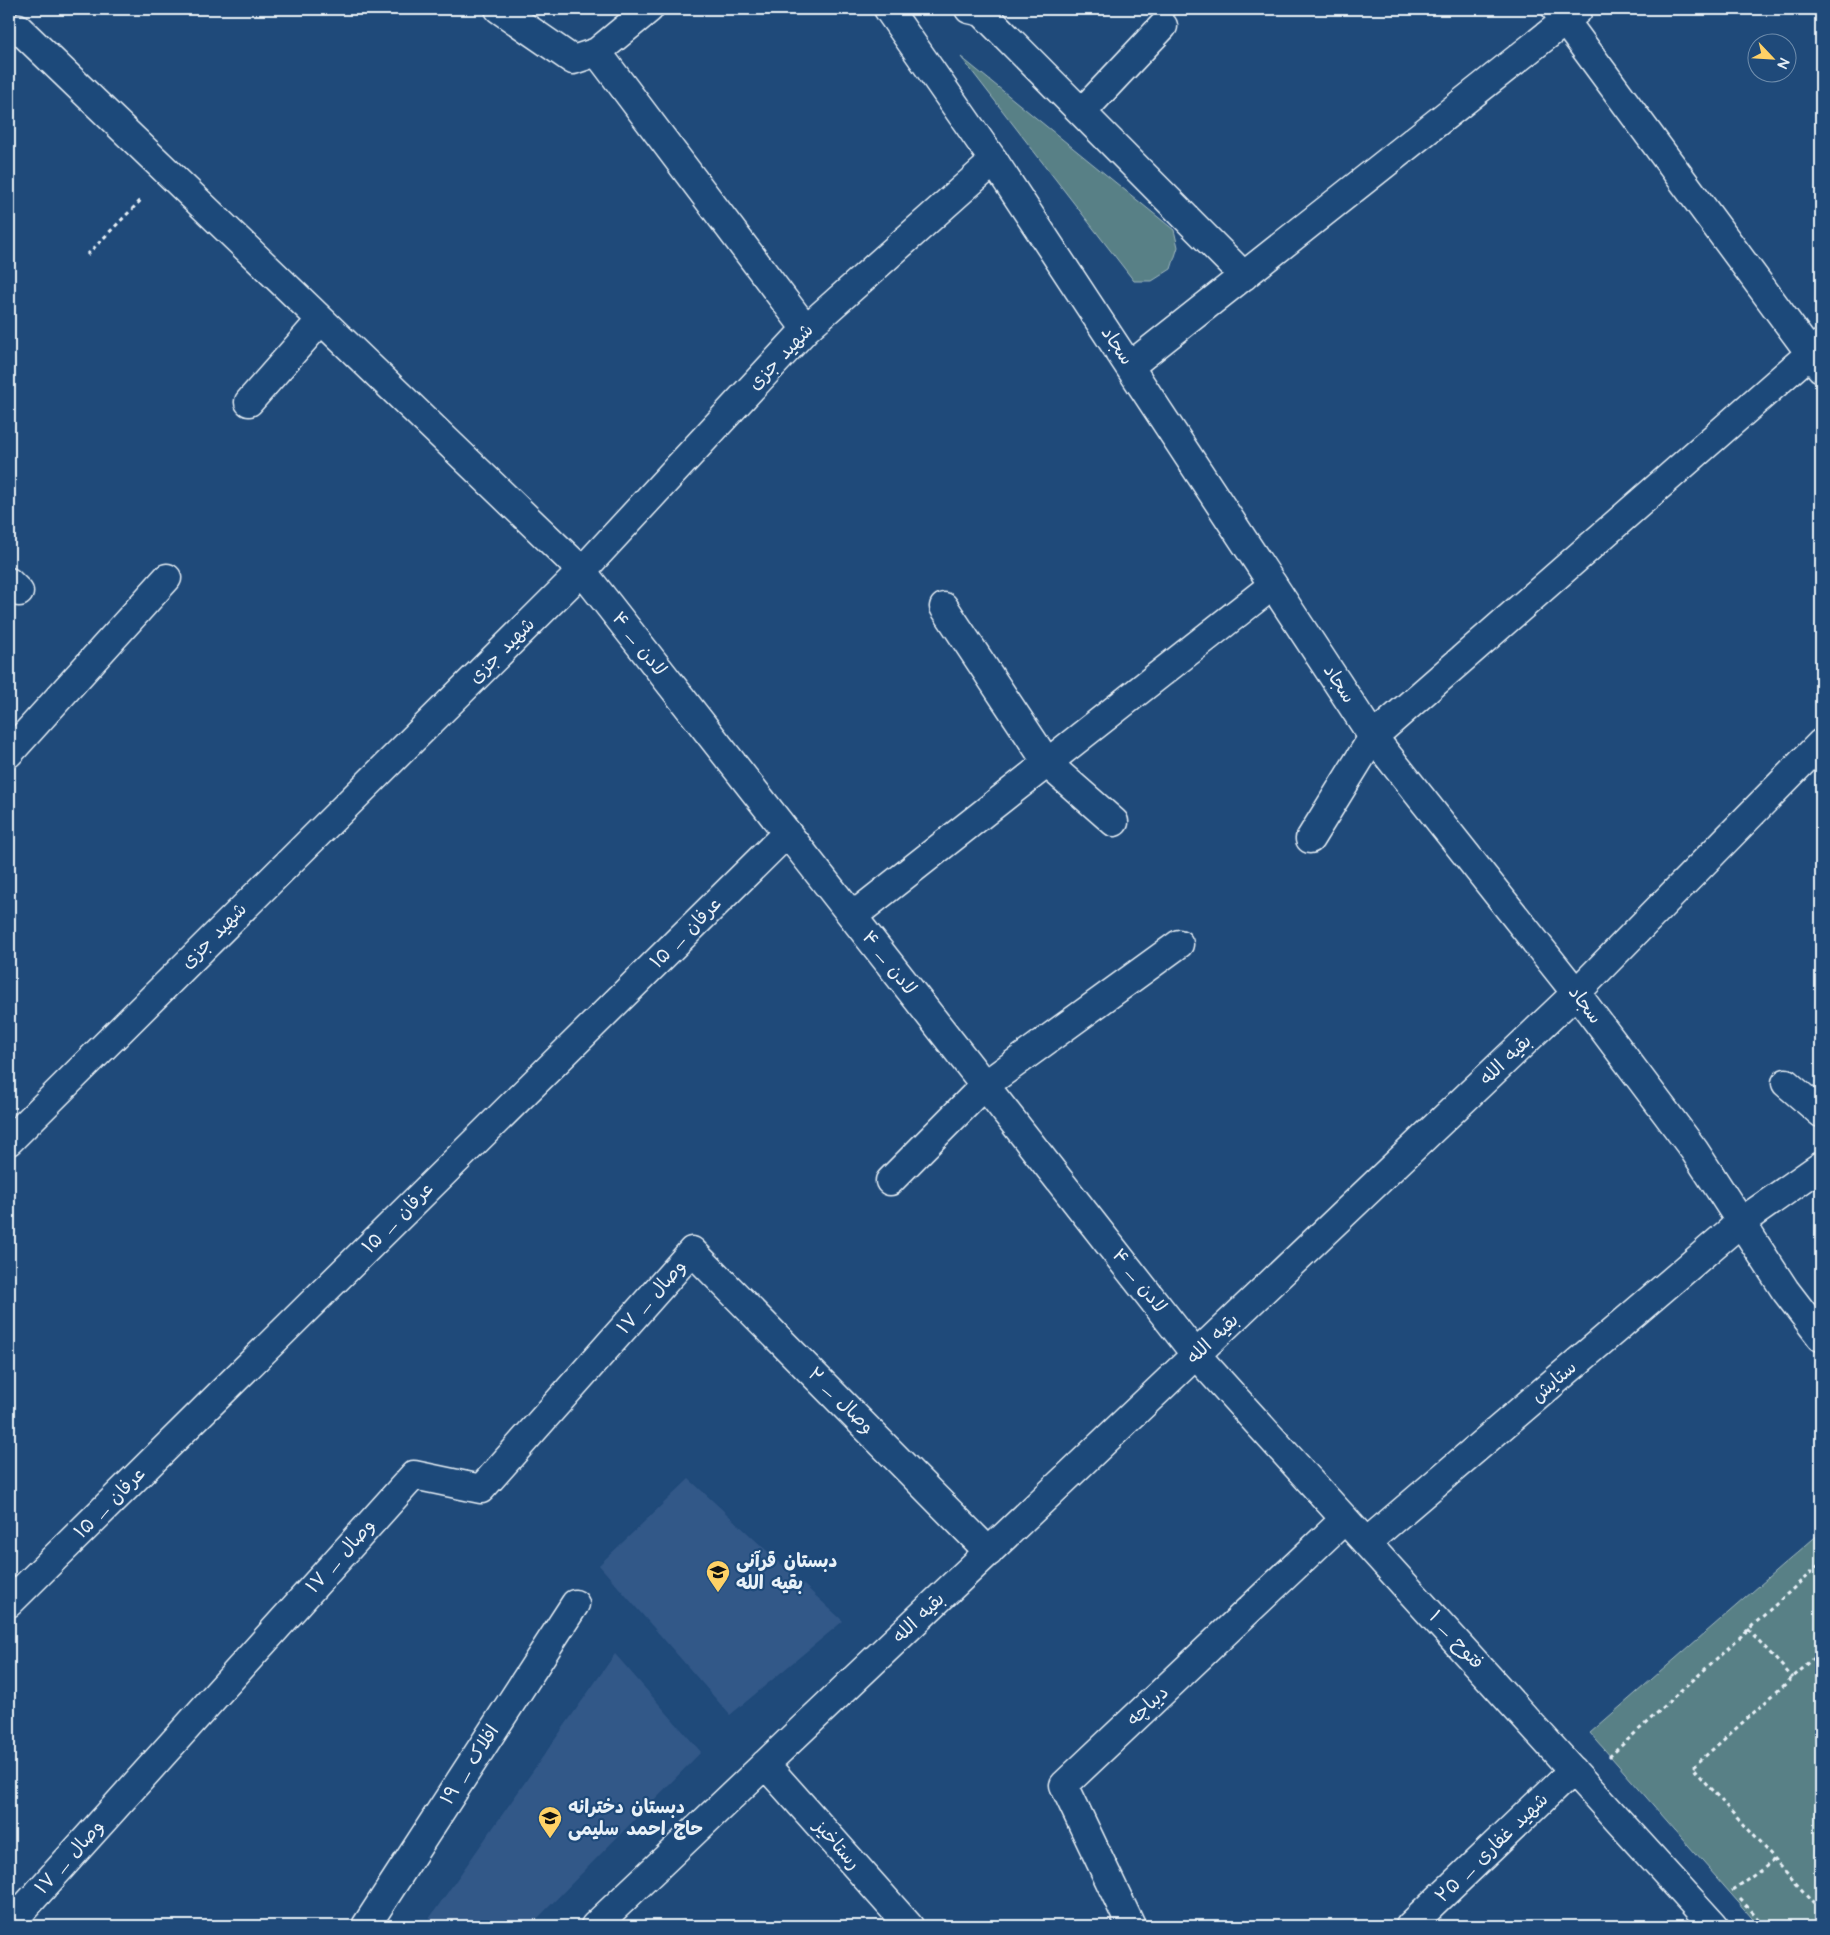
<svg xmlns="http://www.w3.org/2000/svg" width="1830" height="1935" font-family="'Architects Daughter','Playpen Sans Arabic',sans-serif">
<rect width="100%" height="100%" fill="#1f4a7a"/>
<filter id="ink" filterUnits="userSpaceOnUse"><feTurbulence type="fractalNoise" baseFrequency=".02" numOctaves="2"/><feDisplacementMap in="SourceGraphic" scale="10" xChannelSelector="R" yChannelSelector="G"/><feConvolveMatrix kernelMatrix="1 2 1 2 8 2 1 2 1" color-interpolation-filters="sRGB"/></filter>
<g filter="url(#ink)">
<path fill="#335888" d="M689 1479 843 1621 730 1715 599 1565Z
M615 1654 701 1752 530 1926H424Z"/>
<path fill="#598086" stroke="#a0b8bf" d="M961 57 1174 230 1178 247 1171 269 1152 281H1134Z
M1821 1532V1926H1759L1590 1733Z"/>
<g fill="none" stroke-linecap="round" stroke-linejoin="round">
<g stroke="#e8f1f8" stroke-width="31">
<path id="street" d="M499 9 573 60 597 52 649 9
M969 9 982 12 1244 276
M1578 10 1565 21 1821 368
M18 28 582 571 1196 1355 1714 1926
M597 52 806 329
M1082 112 1163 26
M1130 366 1565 21 1556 9
M249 402 321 320
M9 582 19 592
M944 607 1048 764 1114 822
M9 753 167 578
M1310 839 1373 737 1821 344
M853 916 1273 585
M1786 1083 1821 1113
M9 1141 582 571 806 329 994 161
M890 1181 985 1085 1179 944
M1367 1542 1741 1222 1821 1166
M9 1603 787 833
M765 1764 909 1926
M9 1925 414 1475 481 1489 692 1251 989 1552
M366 1926 575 1604
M595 1926 1576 993 1821 743
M1131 1926 1064 1785 1345 1519
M1410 1926 1573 1770"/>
</g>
<g stroke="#e8f1f8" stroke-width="31">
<path id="secondary" d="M888 9 994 161 1373 737 1576 993 1694 1150 1785 1290 1821 1337"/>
</g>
<path stroke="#e8f1f8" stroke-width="3" stroke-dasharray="4 4" stroke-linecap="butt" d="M87 255 143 198
M1748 1629 1793 1678
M1821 1652 1692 1768 1821 1911
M1609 1757 1821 1563
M1732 1891 1775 1860
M1740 1899 1766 1926"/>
<use href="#street" stroke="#1f4a7a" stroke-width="28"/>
<use href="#secondary" stroke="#1f4a7a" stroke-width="28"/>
</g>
</g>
<defs>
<g id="school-pin" transform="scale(1.25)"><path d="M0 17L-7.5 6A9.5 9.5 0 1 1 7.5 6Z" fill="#ffd166" stroke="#1f4a7a"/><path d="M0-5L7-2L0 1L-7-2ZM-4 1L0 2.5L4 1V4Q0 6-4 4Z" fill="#111"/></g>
</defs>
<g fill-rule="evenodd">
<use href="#school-pin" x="718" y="1572"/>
<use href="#school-pin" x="550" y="1818"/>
</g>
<g text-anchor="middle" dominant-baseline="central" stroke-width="4.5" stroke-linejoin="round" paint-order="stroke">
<g font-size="19" fill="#e8f1f8" stroke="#1f4a7a">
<text transform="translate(1117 346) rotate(56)">سجاد</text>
<text transform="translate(781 357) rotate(-46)">شهید جزی</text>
<text transform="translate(639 644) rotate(52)">لادن _ ۴</text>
<text transform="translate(502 651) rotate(-45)">شهید جزی</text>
<text transform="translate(1339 684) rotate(57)">سجاد</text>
<text transform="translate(686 933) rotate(-45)">عرفان _ ۱۵</text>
<text transform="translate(214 936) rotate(-45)">شهید جزی</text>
<text transform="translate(889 963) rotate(52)">لادن _ ۴</text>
<text transform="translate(1585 1005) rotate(53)">سجاد</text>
<text transform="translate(1506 1060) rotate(-44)">بقیه الله</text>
<text transform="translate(398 1218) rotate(-45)">عرفان _ ۱۵</text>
<text transform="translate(1139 1281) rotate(52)">لادن _ ۴</text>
<text transform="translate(652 1297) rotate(-48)">وصال _ ۱۷</text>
<text transform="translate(1213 1339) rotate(-44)">بقیه الله</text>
<text transform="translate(1554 1382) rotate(-41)">ستایش</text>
<text transform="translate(841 1401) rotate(45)">وصال _ ۲</text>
<text transform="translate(110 1503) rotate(-45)">عرفان _ ۱۵</text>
<text transform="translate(341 1556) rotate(-48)">وصال _ ۱۷</text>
<text transform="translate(919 1618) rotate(-44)">بقیه الله</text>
<text transform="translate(1456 1640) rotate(48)">فتوح _ ۱</text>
<text transform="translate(1148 1706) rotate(-43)">دیباچه</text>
<text transform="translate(470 1765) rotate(-57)">افلاک _ ۱۹</text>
<text transform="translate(837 1845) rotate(49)">رستاخیز</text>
<text transform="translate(1492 1848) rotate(-44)">شهید غفاری _ ۲۵</text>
<text transform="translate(70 1857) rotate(-48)">وصال _ ۱۷</text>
</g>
<g font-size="19" font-weight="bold" fill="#e8f1f8" stroke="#1f4a7a" text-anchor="start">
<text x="736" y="1561">دبستان قرآنی<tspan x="736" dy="22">بقیه الله</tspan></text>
<text x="568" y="1807">دبستان دخترانه<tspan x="568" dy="22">حاج احمد سلیمی</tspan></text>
</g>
</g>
<rect width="1830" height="1935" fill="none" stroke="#1f4a7a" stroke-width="30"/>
<rect x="15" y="15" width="1800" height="1905" fill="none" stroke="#e8f1f8" stroke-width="2" filter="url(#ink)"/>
<g transform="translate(1772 58) rotate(115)"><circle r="24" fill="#1f4a7a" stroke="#6f8dac"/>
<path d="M0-4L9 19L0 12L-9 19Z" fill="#ffd166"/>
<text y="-8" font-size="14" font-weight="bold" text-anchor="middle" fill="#e8f1f8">N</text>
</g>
</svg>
